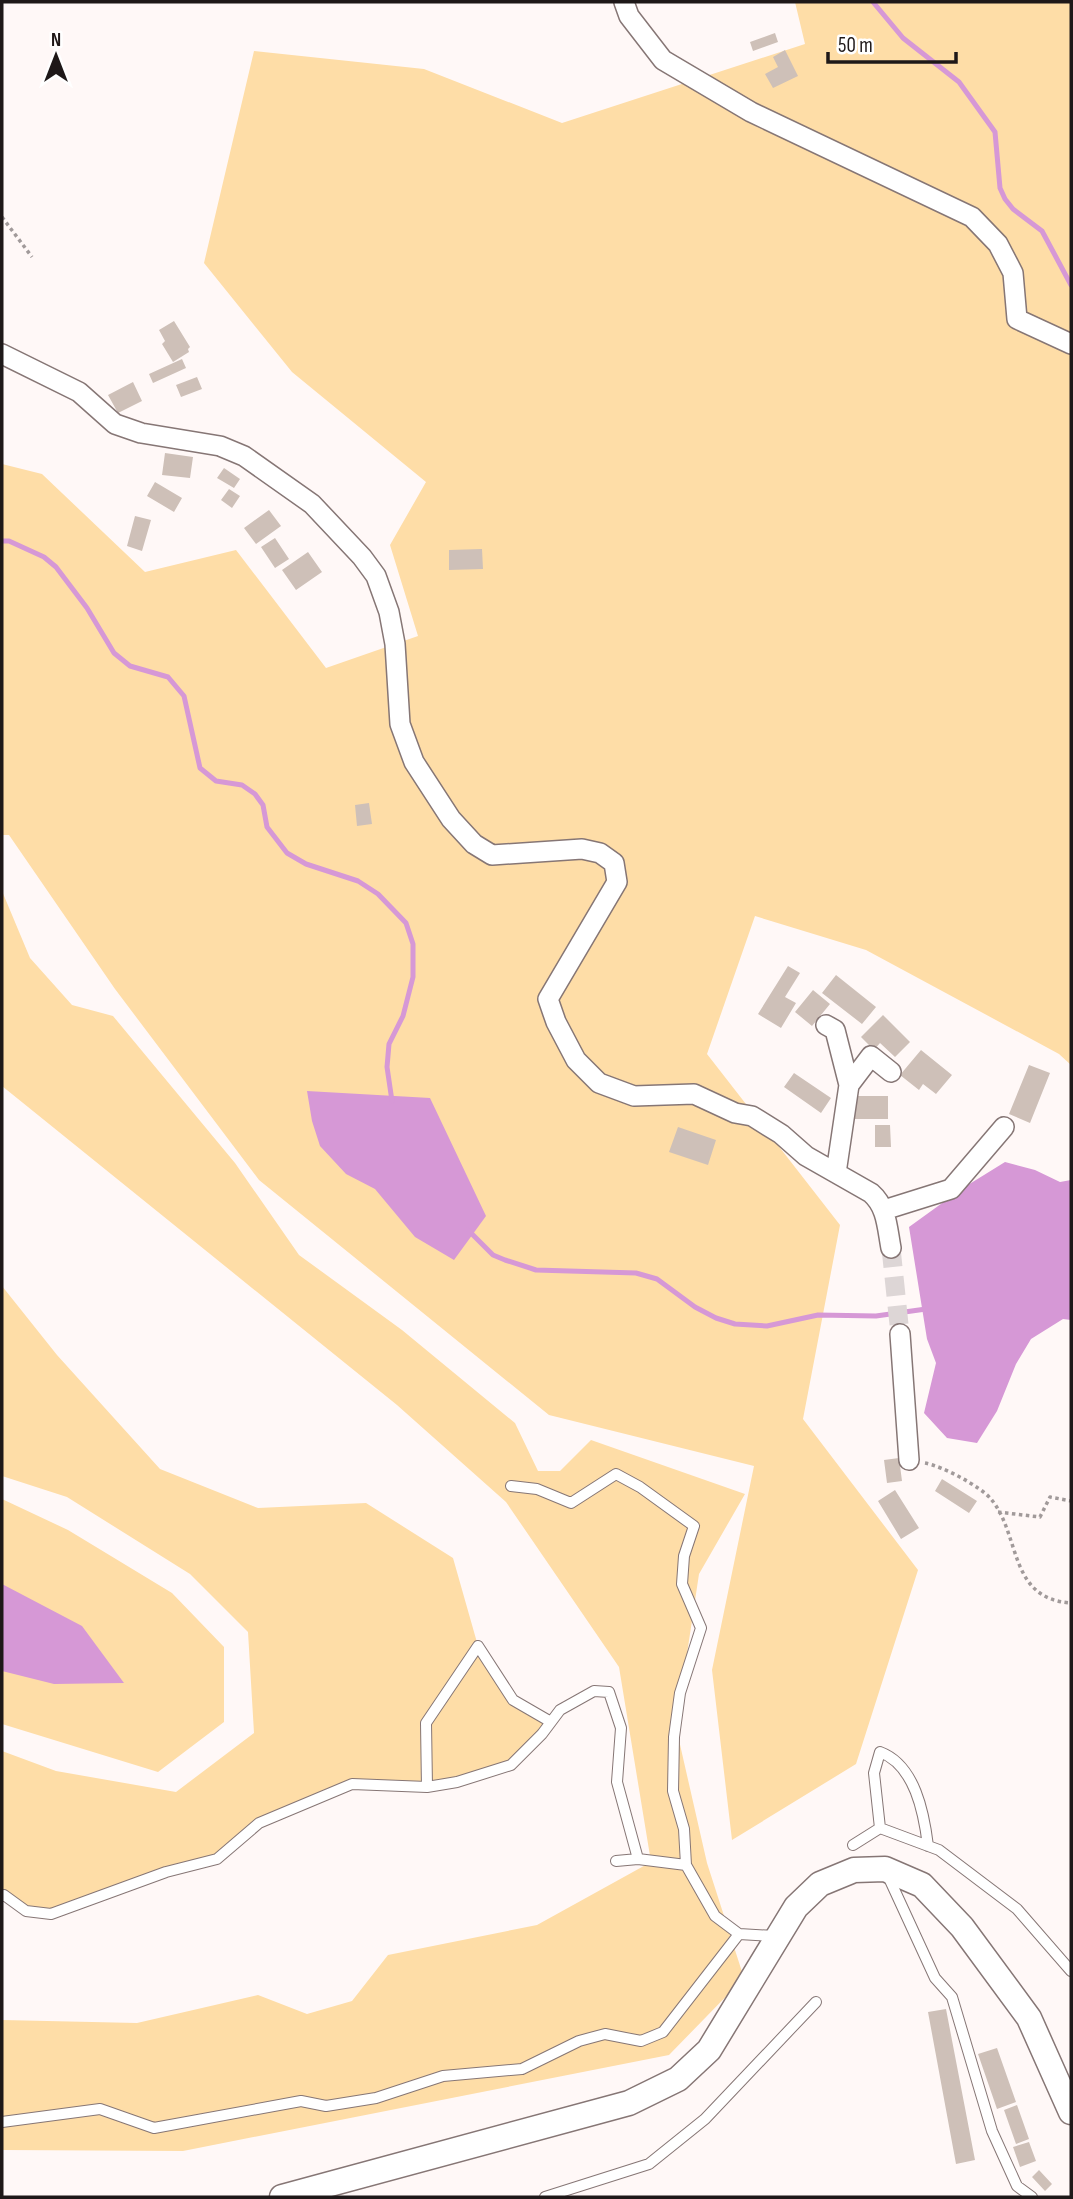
<svg xmlns="http://www.w3.org/2000/svg" width="1073" height="2199" font-family="'Sofia Sans Condensed',sans-serif">
<rect width="100%" height="100%" fill="#fff8f7"/>
<path fill="#fedda7" d="M795 2H1071V1065L1059 1054 866 950 755 916 707 1054 840 1225 803 1419 918 1570 856 1764 732 1840 712 1670 754 1466 549 1415 259 1180 115 989 9 835H2V464L42 474 145 572 236 550 326 668 418 636 390 545 426 482 292 372 204 263 254 51 424 69 562 123 805 44Z
M2 891 30 958 72 1005 113 1016 235 1163 299 1255 402 1330 515 1423 538 1471H560L591 1440 745 1494 699 1574 676 1727 707 1863 744 1978 669 2055 183 2151 2 2150V2020L137 2023 258 1995 307 2014 352 2001 388 1955 537 1925 651 1862 619 1667 506 1502 397 1405 2 1086Z
M2 1286 57 1355 160 1469 258 1508 366 1503 453 1558 478 1646 513 1700 551 1722 511 1765 457 1782 352 1784 259 1823 217 1859 51 1914 26 1911 2 1894V1751L56 1771 176 1792 254 1733 248 1632 190 1574 67 1497 2 1476Z
M2 1499 68 1530 172 1593 224 1647V1722L158 1772 2 1724Z"/>
<path fill="#d698d6" d="M307 1091 430 1098 486 1216 454 1260 415 1237 375 1189 346 1174 320 1146 312 1121Z
M1005 1162 1035 1170 1060 1182 1071 1180V1320L1063 1319 1031 1339 1016 1364 997 1411 977 1443 947 1438 924 1413 936 1363 927 1339 909 1227 963 1188Z
M2 1584 82 1626 124 1683 54 1684 2 1671Z"/>
<g fill="none" stroke-linecap="round" stroke-linejoin="round">
<path stroke="#d698d6" stroke-width="5" d="M873 2 903 38 959 82 995 132 1000 188 1005 199 1013 209 1042 231 1071 285
M2 541H9L44 557 56 567 87 608 114 653 130 666 168 677 184 696 200 768 216 781 242 785 255 794 263 805 267 827 287 853 306 864 358 881 378 894 406 923 413 944V977L403 1016 389 1044 387 1067 392 1101
M468 1230 493 1255 505 1260 536 1270 636 1273 657 1279 695 1307 716 1318 735 1324 767 1326 818 1315 876 1316 926 1309"/>
</g>
<path fill="#cec0b8" d="M775 33 778 42 753 51 750 42Z
M785 50 798 76 773 88 765 74 778 67 773 57Z
M174 321 190 347 188 349 189 352 173 362 162 344 165 341 159 330Z
M182 359 186 368 153 383 149 374Z
M197 377 202 389 181 397 176 385Z
M133 382 142 401 118 413 108 395Z
M165 453 193 457 190 478 162 475Z
M224 468 240 479 234 488 217 478Z
M155 482 182 498 174 512 147 496Z
M229 489 240 496 232 508 221 500Z
M269 510 281 526 256 544 244 528Z
M135 516 151 520 142 551 127 546Z
M275 538 289 559 275 568 261 547Z
M482 549 483 569 449 570V550Z
M308 552 322 572 296 590 282 570Z
M369 803 372 824 357 826 355 805Z
M788 966 800 973 785 997 796 1003 781 1028 758 1014Z
M836 975 876 1007 862 1024 822 993Z
M813 990 830 1004 812 1026 795 1012Z
M883 1015 910 1042 895 1057 880 1043 874 1050 861 1037Z
M921 1050 952 1075 936 1094 923 1084 919 1090 900 1075Z
M1029 1065 1050 1073 1030 1123 1009 1114Z
M794 1073 831 1098 821 1113 784 1087Z
M855 1096H888V1119H855Z
M875 1125H890L891 1147H875Z
M678 1127 716 1140 708 1165 669 1152Z
M899 1458 902 1481 887 1483 884 1460Z
M942 1479 977 1501 969 1513 935 1491Z
M895 1490 919 1528 901 1539 878 1501Z
M946 2009 975 2160 956 2164 928 2012Z
M997 2048 1016 2102 997 2109 978 2054Z
M1017 2105 1029 2139 1016 2144 1004 2110Z
M1029 2142 1036 2161 1020 2167 1013 2147Z
M1039 2170 1052 2184 1045 2191 1032 2177Z"/>
<g fill="none" stroke-linecap="round" stroke-linejoin="round">
<path stroke="#ddd6d6" stroke-width="19" stroke-dasharray="19 10" stroke-linecap="butt" d="M891 1248 900 1334"/>
<g stroke="#867675" stroke-width="12">
<path id="service" d="M511 1486 537 1489 571 1503 616 1474 640 1487 694 1526 684 1556 682 1584 701 1628 680 1693 674 1737 673 1791 684 1829 686 1865 715 1916 739 1934 775 1936
M427 1787 426 1723 478 1646 513 1700 551 1722
M880 1828 874 1773 880 1752C915 1765 924 1813 928 1846
M853 1845 880 1828 939 1850 1017 1909 1071 1971
M616 1861 638 1859 686 1865
M888 1876 935 1978 952 1997 992 2131 1017 2186 1032 2197
M2 1896 4 1895 26 1911 51 1914 166 1872 217 1859 259 1823 352 1784 427 1787 457 1782 511 1765 542 1734 560 1710 594 1691 609 1692 621 1728 617 1782 638 1859
M2 2122 100 2109 154 2128 301 2101 326 2106 376 2098 443 2076 522 2069 579 2041 605 2034 641 2041 663 2032 739 1934
M545 2197 649 2164 705 2119 816 2002"/>
</g>
<g stroke="#867675" stroke-width="22">
<path id="minor" d="M624 2 629 16 663 60 751 112 972 217 998 244 1013 273 1017 319 1071 344
M2 354 79 392 115 424 141 433 220 446 244 456 312 504 362 557 376 576 389 612 395 644 400 724 414 762 451 819 474 844 492 855 582 849 600 853 614 863 617 882 548 999 556 1022 576 1060 599 1083 634 1096 694 1094 735 1113 752 1116 781 1134 806 1156 871 1193C887 1207 887 1227 891 1248
M826 1025 835 1030 849 1085 836 1173
M849 1085 871 1056 891 1072
M884 1210 951 1189 1004 1127
M900 1334 909 1460"/>
</g>
<g stroke="#867675" stroke-width="27">
<path id="tertiary" d="M282 2197 629 2103 678 2079 709 2050 796 1907 820 1884 854 1870 885 1869 922 1885 962 1927 1029 2018 1071 2112"/>
</g>
<path stroke="#a19a9a" stroke-width="3.5" stroke-dasharray="3.5 3.5" stroke-linecap="butt" d="M2 217 32 257
M925 1463C942 1466 980 1486 991 1499 1021 1535 1008 1599 1071 1603
M998 1512 1040 1517 1050 1497 1071 1501"/>
<use href="#service" stroke="#fff" stroke-width="10"/>
<use href="#minor" stroke="#fff" stroke-width="19"/>
<use href="#tertiary" stroke="#fff" stroke-width="24"/>
</g>
<rect width="1073" height="2199" fill="none" stroke="#1e1818" stroke-width="7"/>
<g transform="translate(56 56)" stroke="#ffffff" stroke-width="5" paint-order="stroke">
<path d="M0-5L12 26L0 18L-12 26Z" fill="#1e1818"/>
<text y="-10" font-size="19" font-weight="bold" text-anchor="middle" fill="#1e1818">N</text>
</g>
<path d="M828 52v10h128v-10" fill="none" stroke="#1e1818" stroke-width="3.5"/>
<text x="838" y="52" font-size="21" fill="#1e1818" stroke="#ffffff" stroke-width="5" paint-order="stroke">50 m</text>
</svg>
